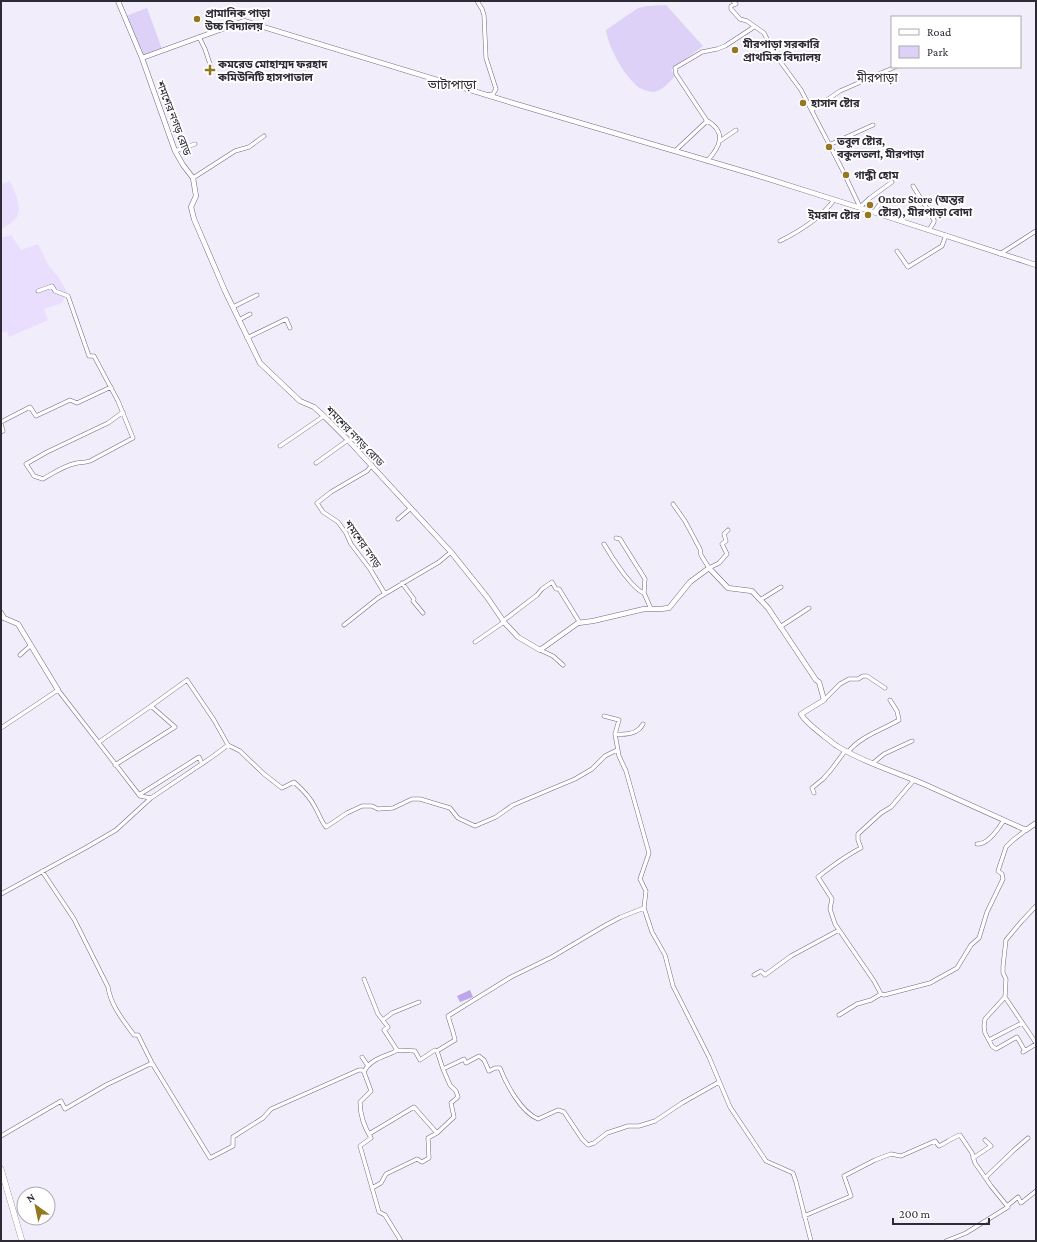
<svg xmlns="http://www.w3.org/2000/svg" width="1037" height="1242" font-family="'Crimson Pro','Noto Sans Bengali',serif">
<rect width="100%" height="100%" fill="#f1edfa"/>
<path fill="#e9defe" d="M1 180 3 184 10 181 17 198 19 209 17 217 10 224 1 229Z
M11 235 21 250 38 244 49 266 59 278 67 292 62 303 44 309 48 320 9 337 7 331 1 333V238Z"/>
<path fill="#ded1f7" d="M666 5 703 46 671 70 675 76C669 82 662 92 652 92 648 91 641 89 638 87 624 75 608 47 606 30L638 8 647 6Z
M147 8 162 49 143 56 126 16Z"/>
<path fill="#bea6e9" d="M470 990 473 997 460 1002 457 996Z"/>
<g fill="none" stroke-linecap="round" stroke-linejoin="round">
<g stroke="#736986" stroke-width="4.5">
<path id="minor" d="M477 1 482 9 484 15 486 58 496 89 493 94 488 95
M733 1 736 4 731 6V9L740 19 747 21 764 33 774 53 801 90 842 169 860 207 870 198 892 182
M199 37 205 49 211 67
M812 110 840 91 895 67
M706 120C727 132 721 146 707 161
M720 141 736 130
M829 145 873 125
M175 151 195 144
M675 151 707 121 676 74 675 68 702 52 717 49 725 46 754 27
M193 178 235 151 249 147 264 136
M913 186 934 220V222L929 230
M874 212 879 205
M780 241C800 231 821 218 834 200
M897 251 908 267 942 246 946 235
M1000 254 1036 231
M38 291 52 286 55 291 68 296 89 356H94L118 401 133 438 90 461C85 463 81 462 77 463 65 465 53 473 43 479L34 476 26 464 47 452 108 423 123 412
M233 307 257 295
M239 320 250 314
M247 338 286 319 290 328
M1 422 30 407 36 416 70 400 77 403 111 387
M1 424 3 431 1 432
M280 446 324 416
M316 463 348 440
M372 465 367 471 331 492 317 503 323 512 338 522 346 533 351 544 370 569 385 594
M673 504 685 521 700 549 701 555 709 568 719 563 727 554 722 544 726 541 724 534 728 530
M398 519 411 508
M616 538 620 539 645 579 644 593 651 609
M604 544C611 556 632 589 644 593
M402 583 414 599 413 601 423 613
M760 600 781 587
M503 621 537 595 542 589 552 582 556 589H559L580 623
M344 625 378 598 439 562 451 552
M780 627 809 608
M475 642 504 622
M540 650 553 656 563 665
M20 655 31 645
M824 700 840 684 849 679H858L863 676H867L885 688
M151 706 187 680 214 720 228 745
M604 716 619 720 615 734
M643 724C638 734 625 735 615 734L619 756 626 771 649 853 640 879 646 891 644 908 652 932 665 955 673 986 709 1057 730 1107 766 1161 793 1173 796 1182 811 1241
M1 728 58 690 140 796 151 798 212 757 228 745 240 751 264 774 282 788 294 782C302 789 310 797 315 807 319 814 321 821 326 827L347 813 362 806H372L378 809 393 808 412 799H420L450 808 458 818 475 826 496 817 513 805 575 779 592 769 605 756 617 750
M99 742 151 706 175 727 115 765
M848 752C861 736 882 730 899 720L897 711 890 700
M873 763 884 754 912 741
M914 780 891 807 881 813 858 834V840L861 848C845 856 832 866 818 877L832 899 830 909 835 924 874 981 881 994 884 995 930 983 957 968 971 945 979 938 987 912 1003 879 1002 874 998 871 1006 847 1012 841 1026 830
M814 793 812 788 823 779 831 770 845 751
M139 795 199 757 202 764
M977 844C988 845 999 828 1004 820
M42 871 74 919 108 987C111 1006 123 1020 134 1035H138L152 1063
M1 894 87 847 116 830 151 798
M644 908 621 917 604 926 552 957 511 977 448 1016 453 1032 455 1040 437 1051 443 1069 464 1059 466 1063 479 1056 484 1060 489 1071 495 1068H500C506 1084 521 1112 538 1119L558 1110 564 1112 582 1139 588 1145 594 1143 607 1133 628 1126H639L655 1121 682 1103 719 1082
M754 975 761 971 765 975 791 956 839 930
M1005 997 1036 1043
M839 1015 857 1004 871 1000 881 994
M383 1020 392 1013 419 1002
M989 1040 1022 1023
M397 1050 415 1051 420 1060 435 1050 437 1051
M1025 1051 1017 1037 996 1049 992 1046 985 1033 984 1026 985 1019 1005 997 1006 979 1003 973V966L1006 940 1021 922 1036 906
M1023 1052 1036 1044
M362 1057 368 1066
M364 1072 371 1091 360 1102C360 1116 364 1126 371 1138L360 1146 379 1212 385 1215 401 1241
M369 1134 414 1107 437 1133
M1 1136 61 1101 65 1109 106 1085 152 1063 210 1158 233 1146V1137L263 1118 271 1109 359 1070H362L364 1072C369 1060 383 1057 394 1052L397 1050 384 1030 388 1027 378 1014 364 979
M973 1158 991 1146 985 1140
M986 1177 1014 1150 1028 1138
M372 1188 381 1183 386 1174 417 1159 422 1162 429 1158 428 1138 437 1133 454 1117 451 1103 458 1097 456 1091 450 1085 443 1069
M1007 1206 1018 1197 1021 1203 1036 1191
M804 1216 851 1196 844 1176 875 1160 891 1154 901 1156 935 1141 939 1146C947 1142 952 1138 960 1135L972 1153 975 1163 991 1186 1008 1207 966 1233 946 1241"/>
</g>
<g stroke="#736986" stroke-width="5.5">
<path id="tertiary" d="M118 1 142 58 175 151 183 165 193 178 196 196 191 207 194 219 225 291 260 363 300 401 314 407 324 416 348 440 451 552 487 597 504 622 518 637 540 650 578 623 593 621 644 609H660L669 608 690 582 709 568 728 588 752 591 768 608 816 680 819 682 824 700 801 714C805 722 818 731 825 737 830 740 833 744 837 746 864 763 897 772 926 785 960 800 993 815 1026 830L1036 823
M142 58 244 21 516 104 756 175 867 210 1036 265
M1 613 4 618 18 624 58 690"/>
</g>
<g stroke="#736986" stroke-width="6">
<path id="trunk" d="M1 1169 22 1241"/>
</g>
<use href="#minor" stroke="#fff" stroke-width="3.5"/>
<use href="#tertiary" stroke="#fff" stroke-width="4.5"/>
<use href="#trunk" stroke="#fff" stroke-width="5.5"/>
</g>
<g fill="#947820" stroke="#fff" stroke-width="1.5">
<circle cx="197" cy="19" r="4"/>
<circle cx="735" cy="50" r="4"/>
<path d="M208 64h4v4h4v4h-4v4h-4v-4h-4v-4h4z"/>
<circle cx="803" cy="103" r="4"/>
<circle cx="829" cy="147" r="4"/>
<circle cx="846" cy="175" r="4"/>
<circle cx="870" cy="205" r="4"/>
<circle cx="868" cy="215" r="4"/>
</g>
<g text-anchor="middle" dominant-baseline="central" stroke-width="4" stroke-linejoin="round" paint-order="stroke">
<g font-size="11" font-weight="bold" fill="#2e2a36" stroke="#fff" text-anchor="start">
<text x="205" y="13">প্রামানিক পাড়া<tspan x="205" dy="13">উচ্চ বিদ্যালয়</tspan></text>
<text x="743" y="44">মীরপাড়া সরকারি<tspan x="743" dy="13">প্রাথমিক বিদ্যালয়</tspan></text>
<text x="218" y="64">কমরেড মোহাম্মদ ফরহাদ<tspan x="218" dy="13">কমিউনিটি হাসপাতাল</tspan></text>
<text x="811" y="103">হাসান ষ্টোর</text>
<text x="837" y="141">তবুল ষ্টোর,<tspan x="837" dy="13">বকুলতলা, মীরপাড়া</tspan></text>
<text x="854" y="175">গান্ধী হোম</text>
<text x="878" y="199">Ontor Store (অন্তর<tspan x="878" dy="13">ষ্টোর), মীরপাড়া বোদা</tspan></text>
<text x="860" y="215" text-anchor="end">ইমরান ষ্টোর</text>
</g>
<g font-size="11" fill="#2e2a36" stroke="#fff">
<text transform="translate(174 118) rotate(69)">শমশের নগড় রোড</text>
<text transform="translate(355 436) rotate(46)">শমশের নগড় রোড</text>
<text transform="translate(363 544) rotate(55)">শমশের নগড়</text>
</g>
<g font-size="12" fill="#2e2a36" stroke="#fff">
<text x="877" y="78">মীরপাড়া</text>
</g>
<g font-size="13" fill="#2e2a36" stroke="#fff">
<text x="452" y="84">ভাটাপাড়া</text>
</g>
</g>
<rect width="1037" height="1242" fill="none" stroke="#2e2a36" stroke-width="4"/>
<rect x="891" y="16" width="130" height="52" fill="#ffffff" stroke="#abaaaf"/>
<rect x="899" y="29" width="20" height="6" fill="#ffffff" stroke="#abaaaf"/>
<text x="927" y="36" font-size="12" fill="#2e2a36">Road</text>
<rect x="899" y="46" width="20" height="12" fill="#ded1f7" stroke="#abaaaf"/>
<text x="927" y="56" font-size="12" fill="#2e2a36">Park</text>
<g transform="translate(36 1206) rotate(327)"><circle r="19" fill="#ffffff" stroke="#abaaaf"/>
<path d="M0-3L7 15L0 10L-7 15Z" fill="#947820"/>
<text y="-6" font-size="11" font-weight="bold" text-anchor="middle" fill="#2e2a36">N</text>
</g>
<path d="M893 1218v6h96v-6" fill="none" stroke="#2e2a36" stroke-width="2"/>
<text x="899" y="1218" font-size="12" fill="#2e2a36" stroke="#ffffff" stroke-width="3" paint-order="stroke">200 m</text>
</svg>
